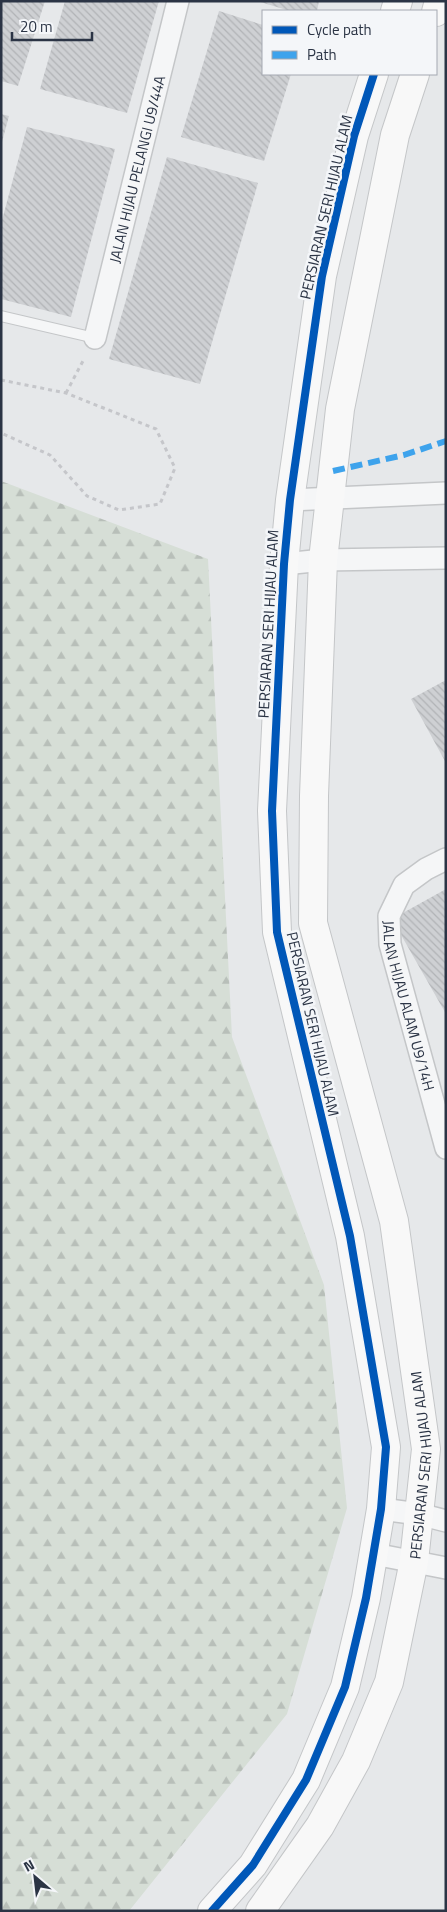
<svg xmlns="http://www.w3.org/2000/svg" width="447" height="1912" font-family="'Titillium Web',sans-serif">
<defs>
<pattern id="forest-firs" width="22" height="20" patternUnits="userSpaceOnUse" patternTransform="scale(1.25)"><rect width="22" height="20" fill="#d6ded6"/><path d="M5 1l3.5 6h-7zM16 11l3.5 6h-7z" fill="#b8bfb9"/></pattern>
<pattern id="building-back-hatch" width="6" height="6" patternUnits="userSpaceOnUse" patternTransform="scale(1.25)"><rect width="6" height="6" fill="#ced0d3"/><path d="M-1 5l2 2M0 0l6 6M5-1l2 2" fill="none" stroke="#b1b3b6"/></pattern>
</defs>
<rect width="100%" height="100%" fill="#e6e8ea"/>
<path fill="url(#forest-firs)" d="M1 481 208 559 232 1037 324 1285 347 1508 287 1714 129 1911H1Z"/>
<path fill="url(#building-back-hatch)" d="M1 1H45L18 86 1 81Z
M65 1H159L127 113 40 89Z
M257 1H319L317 11H290Z
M219 11 263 25V74H291L264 161 181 137Z
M1 114 9 116 2 142H1Z
M27 127 115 149 71 317 1 299V224Z
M167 157 258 183 200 384 109 359Z
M446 680V763L411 699Z
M446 889V1014L392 919Z"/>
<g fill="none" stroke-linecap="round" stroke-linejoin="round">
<g stroke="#c4c6c8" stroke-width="12">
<path id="lane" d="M1 316 95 338"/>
</g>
<g stroke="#c4c6c8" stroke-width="24">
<g id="street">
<path id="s1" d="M95 338 178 1"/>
<path d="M290 500 446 493"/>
<path d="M284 564 323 560 446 558"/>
<path id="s2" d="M446 859 426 869 404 885 389 916 390 944 446 1148"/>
<path d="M381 1509 419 1514 446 1521"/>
<path d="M374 1554 446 1568"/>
</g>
</g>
<g stroke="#c4c6c8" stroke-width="30">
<g id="secondary">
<path d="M395 11 398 1"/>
<path d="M436 12 439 1"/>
<path d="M212 1911 253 1865 306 1780 345 1687 366 1598 381 1509 386 1447 350 1236 277 932 272 811 284 564 290 500 322 276 354 136 374 74"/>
<path id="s3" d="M260 1911 320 1826 356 1761 389 1682 414 1561 426 1449 394 1221 313 923 314 796 323 560 340 409 395 135 415 74"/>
</g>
</g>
<path stroke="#c5c6ca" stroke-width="3" stroke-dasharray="4 4" stroke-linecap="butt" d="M1 380 66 393 156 429 175 468 160 504 119 510 87 496 50 455 1 433
M66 393 84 359"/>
<use href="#lane" stroke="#f5f6f7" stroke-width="10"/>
<use href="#street" stroke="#f5f6f7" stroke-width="21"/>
<use href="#secondary" stroke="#f8f8f8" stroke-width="28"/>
<path stroke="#3ea3ec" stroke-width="6" stroke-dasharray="12 6" stroke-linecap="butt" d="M333 471 404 455 446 441"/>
<g stroke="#f4f6f9" stroke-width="11">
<path id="cycleway" d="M212 1911 253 1865 306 1780 345 1687 366 1598 381 1509 386 1447 350 1236 277 932 272 811 284 564 290 500 322 276 354 136 374 74"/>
</g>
<use href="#cycleway" stroke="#0057b8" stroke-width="8"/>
</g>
<g text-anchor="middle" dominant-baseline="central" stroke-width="5" stroke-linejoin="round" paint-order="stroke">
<g font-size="15" fill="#2b3445" stroke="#f4f6f9">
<text stroke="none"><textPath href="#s1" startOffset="174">JALAN HIJAU PELANGI U9/44A</textPath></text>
<text transform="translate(326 207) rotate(-77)">PERSIARAN SERI HIJAU ALAM</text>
<text transform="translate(268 624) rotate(-87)">PERSIARAN SERI HIJAU ALAM</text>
<text stroke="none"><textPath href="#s2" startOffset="176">JALAN HIJAU ALAM U9/14H</textPath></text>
<text transform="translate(313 1024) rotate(77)">PERSIARAN SERI HIJAU ALAM</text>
<text stroke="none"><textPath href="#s3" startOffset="484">PERSIARAN SERI HIJAU ALAM</textPath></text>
</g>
</g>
<rect width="447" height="1912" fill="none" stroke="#2b3445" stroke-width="5"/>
<rect x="262" y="10" width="175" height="65" fill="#f4f6f9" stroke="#a4a8b1"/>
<rect x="272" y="26" width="25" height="8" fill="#0057b8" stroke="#a4a8b1"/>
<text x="307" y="35" font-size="15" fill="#2b3445">Cycle path</text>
<rect x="272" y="51" width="25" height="8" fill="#3ea3ec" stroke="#a4a8b1"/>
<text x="307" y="60" font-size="15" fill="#2b3445">Path</text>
<g transform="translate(35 1877) rotate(332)" stroke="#f4f6f9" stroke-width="4" paint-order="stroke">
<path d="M0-4L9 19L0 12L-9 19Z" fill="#2b3445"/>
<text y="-8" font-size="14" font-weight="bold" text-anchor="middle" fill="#2b3445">N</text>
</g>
<path d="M12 32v8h80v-8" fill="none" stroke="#2b3445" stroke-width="2.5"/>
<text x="20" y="32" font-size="15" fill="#2b3445" stroke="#f4f6f9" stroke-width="4" paint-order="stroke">20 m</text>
</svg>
